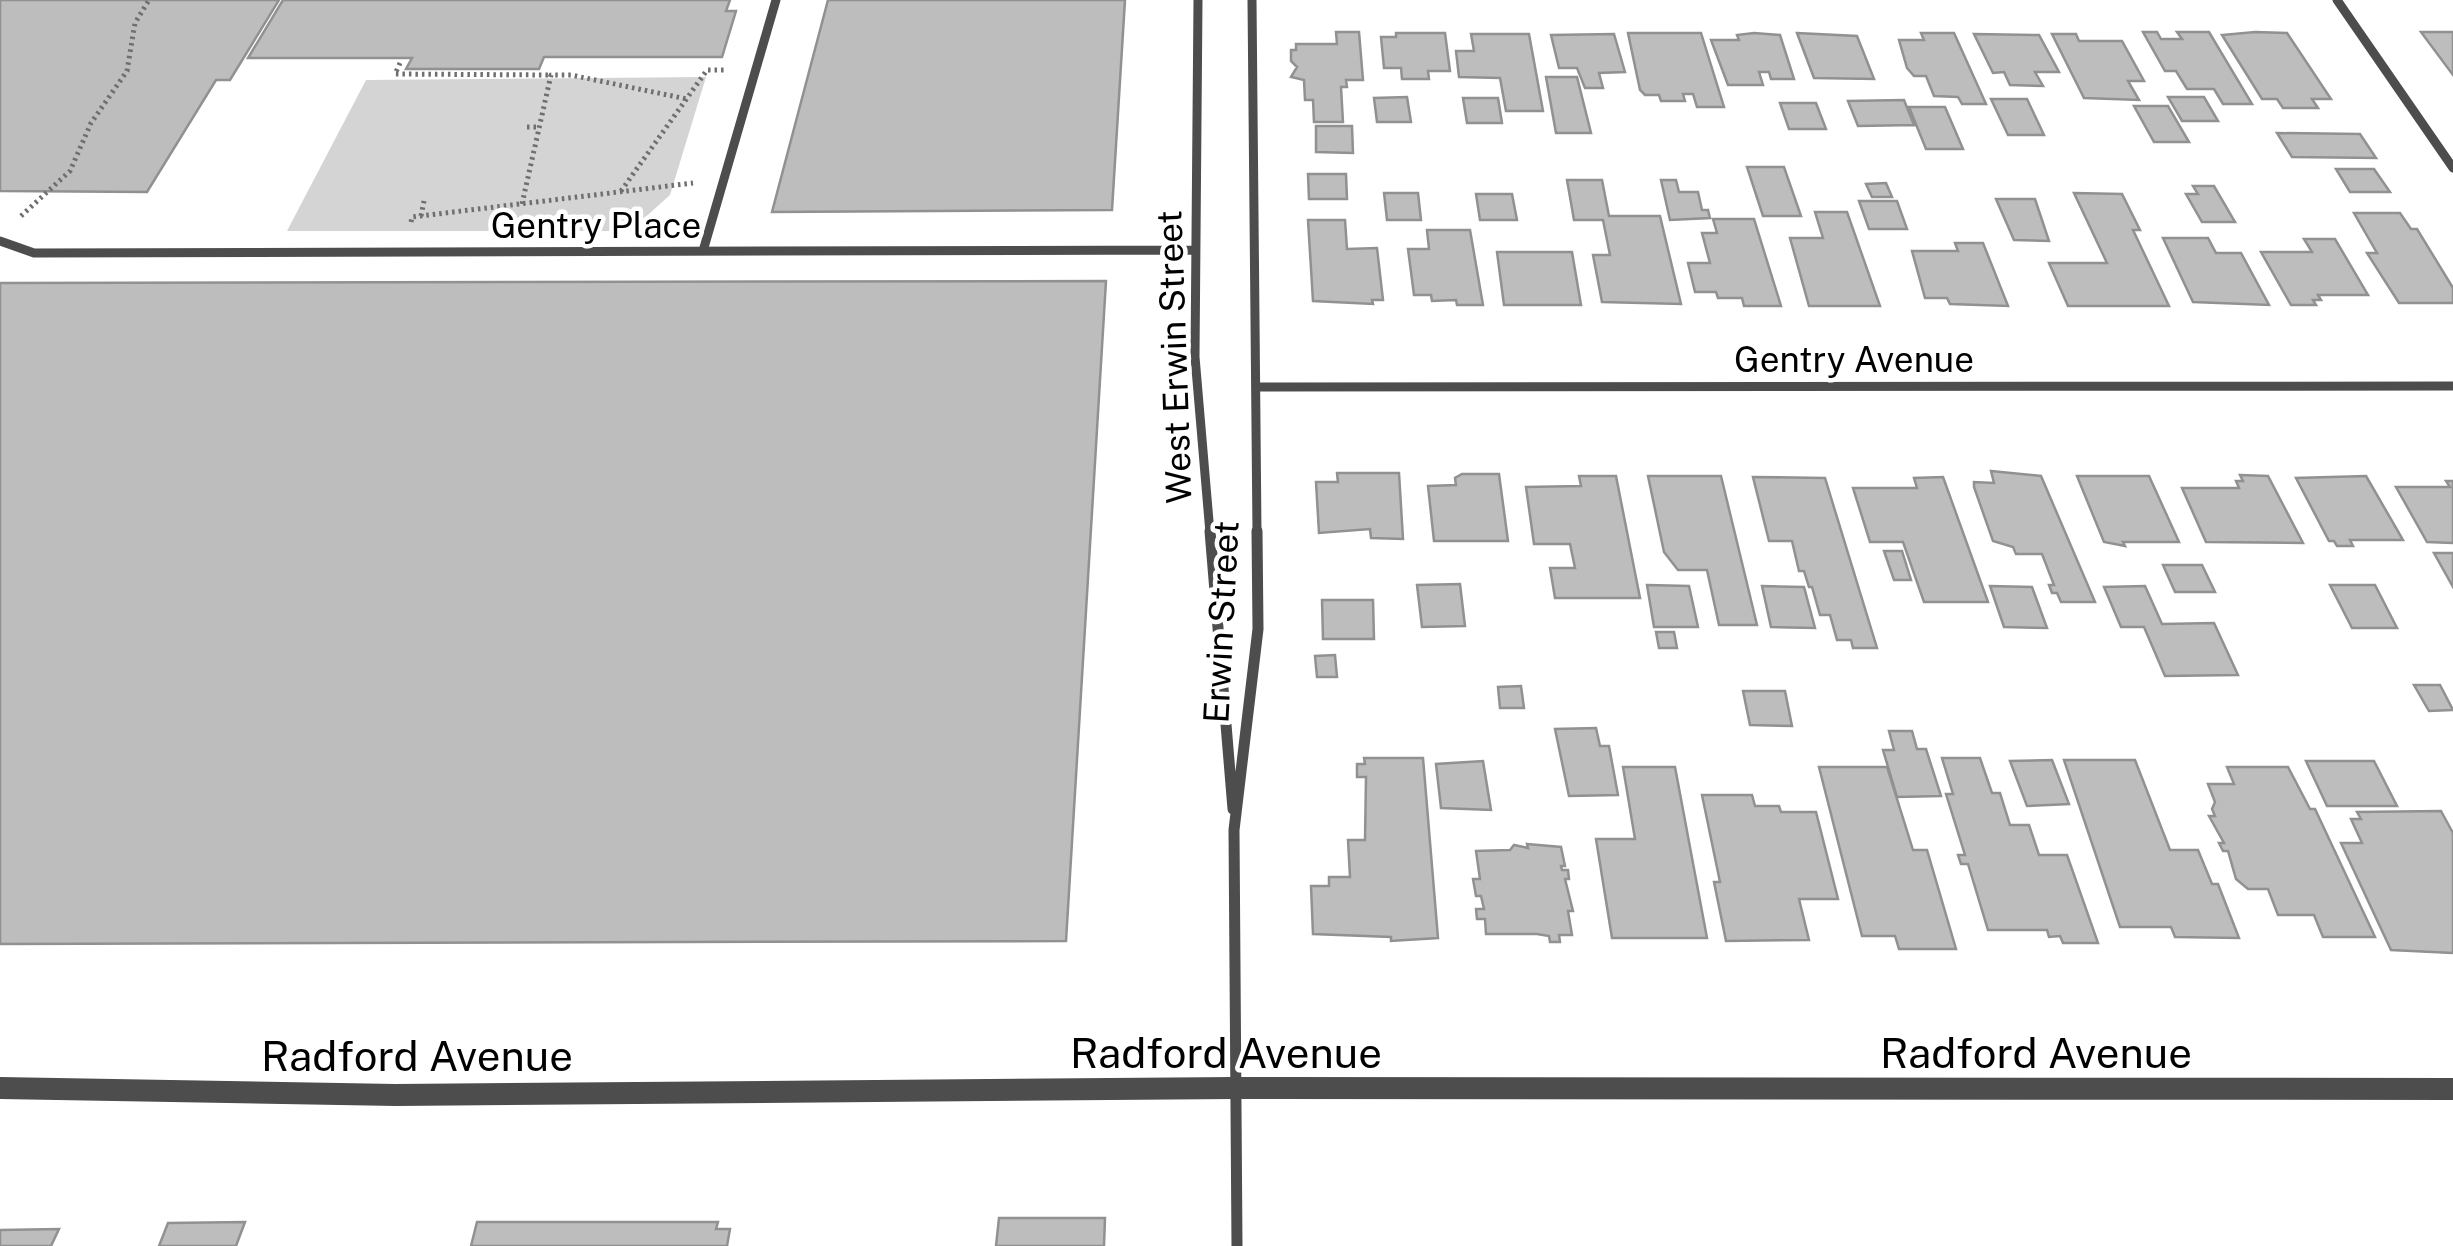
<svg xmlns="http://www.w3.org/2000/svg" width="2453" height="1246" font-family="'Public Sans',sans-serif">
<rect width="100%" height="100%" fill="#fff"/>
<path fill="#d4d4d4" d="M706 77 670 195 630 231H287L366 80Z"/>
<path fill="#bdbdbd" stroke="#919191" stroke-width="2.5" d="M0 0H279L230 80H216L147 192 0 191Z
M283 0H730L726 11H736L722 57H544L539 69H406L412 58H248Z
M828 0H1125L1112 210 772 212Z
M1336 32H1359L1363 80H1346L1347 87H1341L1343 122H1314L1313 100H1305L1304 80 1291 77 1297 67 1291 61V50H1296V44H1337Z
M2143 32H2157L2161 39H2182L2177 32H2209L2252 104H2223L2214 89H2187L2176 71H2165Z
M2255 32 2287 33 2331 99H2312L2318 108H2283L2277 99H2262L2222 35Z
M2421 32H2453V75Z
M1396 33H1445L1450 71H1428L1429 79H1402L1401 68H1384L1381 37H1396Z
M1628 33H1701L1724 107H1697L1693 94H1683L1685 101H1661L1659 95H1645L1640 90Z
M1754 33 1780 35 1794 79H1771L1769 72H1759L1763 85H1728L1711 40H1739L1737 35Z
M1797 33 1857 36 1874 79 1814 78Z
M1921 33H1954L1986 104H1962L1958 97 1934 96 1926 76H1914L1907 68 1899 40H1924Z
M1471 34H1529L1543 111H1506L1500 78 1459 77 1456 51H1474Z
M1614 34 1625 72 1599 73 1603 88H1585L1577 68H1559L1551 35Z
M1974 34 2039 35 2059 72H2035L2043 86 2010 85 2004 72 1993 73Z
M2052 34H2076L2079 41H2122L2144 81H2128L2139 100 2084 98Z
M1546 77H1577L1591 133H1556Z
M1407 97 1411 122H1377L1374 98Z
M2168 97H2204L2218 121H2182Z
M1463 98H1498L1502 123H1467Z
M1991 99H2027L2044 135H2008Z
M1904 100 1914 125 1858 126 1848 101Z
M1780 103H1816L1826 129H1789Z
M2134 106H2168L2189 142H2154Z
M1909 107H1945L1963 149H1926Z
M1316 126H1352L1353 153 1316 152Z
M2277 133 2360 134 2376 158 2292 157Z
M1747 167H1784L1801 216H1763Z
M2336 169H2374L2390 192H2350Z
M1308 174H1346L1347 199H1309Z
M1567 180H1602L1609 216H1660L1681 304 1602 302 1593 255H1610L1603 220H1574Z
M1661 180H1676L1679 192H1698L1702 210H1708L1710 218 1670 220Z
M1886 183 1892 197H1872L1866 184Z
M2193 186H2214L2235 222H2202L2186 194H2198Z
M1384 193H1418L1421 220H1387Z
M2074 193 2122 194 2140 230H2133L2169 306H2068L2049 263H2107Z
M1476 194H1512L1517 220H1480Z
M1996 199H2035L2049 241 2014 240Z
M1859 201H1897L1907 229H1869Z
M1815 212H1847L1880 306H1809L1790 238H1823Z
M2354 213H2400L2411 229H2417L2453 288V303H2399L2367 253H2377Z
M1713 219H1754L1781 306H1744L1742 298H1718L1716 292H1695L1688 263H1710L1702 233H1717Z
M1308 220H1345L1347 249 1377 248 1383 300H1372L1373 304 1313 301Z
M1427 230H1470L1483 305H1457L1456 300 1432 301 1431 295H1414L1408 249H1429Z
M2163 238H2208L2216 253H2241L2269 305 2193 302Z
M2304 239H2335L2368 295H2318L2321 300H2313L2316 305H2291L2261 252H2312Z
M1955 243H1983L2008 306 1950 304 1947 298H1925L1912 251H1958Z
M1497 252H1572L1581 305H1504Z
M1106 281 1066 941 0 944V283Z
M1991 471 2041 476 2095 602H2061L2057 593H2052L2049 585H2054L2042 554H2016L2013 547 1993 541 1974 487V482L1994 483Z
M1337 473H1399L1403 539 1371 538 1370 529 1319 533 1316 482H1338Z
M1462 474H1499L1508 541H1434L1428 486 1456 485 1455 478Z
M2240 475 2268 476 2303 543 2206 542 2182 488H2239L2236 481H2243Z
M1579 476H1616L1640 598H1555L1550 568H1575L1570 544H1534L1526 487 1581 486Z
M1648 476H1721L1757 625H1719L1707 570H1678L1664 552Z
M2077 476H2149L2179 542H2123L2125 546 2104 542Z
M2366 476 2403 540H2350L2353 546H2337L2334 541H2329L2296 478Z
M1753 477 1825 478 1877 648H1853L1851 640H1837L1830 615H1820L1812 587H1809L1804 571H1799L1792 541H1769Z
M1943 477 1988 602H1924L1903 542H1870L1853 488H1917L1914 478Z
M2446 481H2453V543L2427 542 2396 487H2450Z
M1884 551H1902L1911 580H1894Z
M2434 553H2453V587Z
M2163 565H2202L2215 592H2175Z
M1460 584 1465 626 1422 627 1417 585Z
M1647 585 1689 586 1698 627H1654Z
M2330 585H2375L2397 628H2352Z
M1762 586 1804 587 1815 628 1771 627Z
M1990 586 2032 587 2047 628 2004 627Z
M2145 586 2162 624 2214 623 2238 675 2165 676 2144 627H2121L2104 587Z
M1322 600H1373L1374 639H1323Z
M1656 632H1674L1677 648H1659Z
M1335 655 1337 677H1317L1315 656Z
M2414 685H2440L2453 710 2429 711Z
M1521 686 1524 708H1500L1498 687Z
M1743 691H1785L1792 726 1750 725Z
M1596 728 1600 746H1609L1618 795 1569 796 1555 729Z
M1889 731H1912L1917 749H1926L1941 796 1897 797 1883 750H1894Z
M1364 758H1423L1438 938 1391 941V937L1313 934 1311 886H1329V877H1350L1348 840H1365L1366 777H1357V764H1365Z
M1942 758H1980L1992 793H2000L2010 825H2029L2039 855H2067L2098 943H2063L2060 936 2049 937 2047 930H1988L1968 864H1961L1958 855H1965L1946 794H1953Z
M2052 760 2069 804 2027 806 2010 761Z
M2064 760H2135L2170 850H2198L2212 884H2218L2239 938 2175 937 2171 927H2120Z
M1483 761 1491 810 1441 808 1436 764Z
M2306 761H2374L2397 806H2327Z
M1623 767H1675L1707 938H1612L1596 839H1635Z
M1819 767H1887L1913 850H1927L1956 949H1899L1895 936H1862Z
M2227 767H2288L2310 809H2315L2375 937H2323L2314 915H2278L2268 889H2248L2236 879 2228 851H2223L2219 843H2224L2209 816H2215L2212 809 2215 802 2208 784H2234Z
M1702 795H1752L1755 806H1779L1781 812H1816L1838 899H1799L1809 940 1726 941 1714 882H1720Z
M2441 811 2453 833V953L2391 950 2341 843H2362L2351 819H2361L2357 812Z
M1527 844 1561 847 1565 866H1561L1562 870H1568L1569 879H1565L1573 911H1568L1572 935H1559L1560 942H1550L1549 936 1537 934H1486L1485 919H1477L1476 909H1484L1481 896H1476L1473 879H1480L1476 851 1510 850 1514 845 1528 848Z
M999 1218H1105L1104 1246H996Z
M245 1222 236 1246H159L168 1223Z
M477 1222H718L716 1229H730L727 1246H471Z
M59 1229 51 1246H0V1230Z"/>
<g fill="none" stroke-linecap="round" stroke-linejoin="round">
<path stroke="#6f6f6f" stroke-width="5" stroke-dasharray="2.5 4" stroke-linecap="butt" d="M400 63 395 74 551 75
M527 127H540
M621 191 707 70H726
M522 204 551 75H571L687 99
M21 216 70 171 91 123 127 71 135 23 149 0
M421 216 424 201
M411 222 412 217 693 183"/>
<path stroke="#4d4d4d" stroke-width="9" d="M1198 0 1195 357 1210 533
M1252 0 1257 533
M2337 0 2453 168
M0 241 34 253 1195 250
M703 251 776 0
M1256 387 2453 386"/>
<path stroke="#4d4d4d" stroke-width="11" d="M1210 531 1233 809
M1237 1246 1234 830 1258 629 1257 531"/>
<path fill="#4d4d4d" fill-rule="evenodd" d="M0 1077 396 1084 1234 1077 2453 1078V1100L1234 1099 396 1106 0 1099Z"/>
</g>
<g text-anchor="middle" dominant-baseline="central" stroke-width="9" stroke-linejoin="round" paint-order="stroke">
<g font-size="35" fill="#000" stroke="#fff">
<text x="596" y="225">Gentry Place</text>
<text transform="translate(1174 357) rotate(-92)">West Erwin Street</text>
<text x="1854" y="359">Gentry Avenue</text>
<text transform="translate(1221 622) rotate(-87)">Erwin Street</text>
</g>
<g font-size="42" fill="#000" stroke="#fff">
<text x="1226" y="1052">Radford Avenue</text>
<text x="2036" y="1052">Radford Avenue</text>
<text x="417" y="1055">Radford Avenue</text>
</g>
</g>
</svg>
